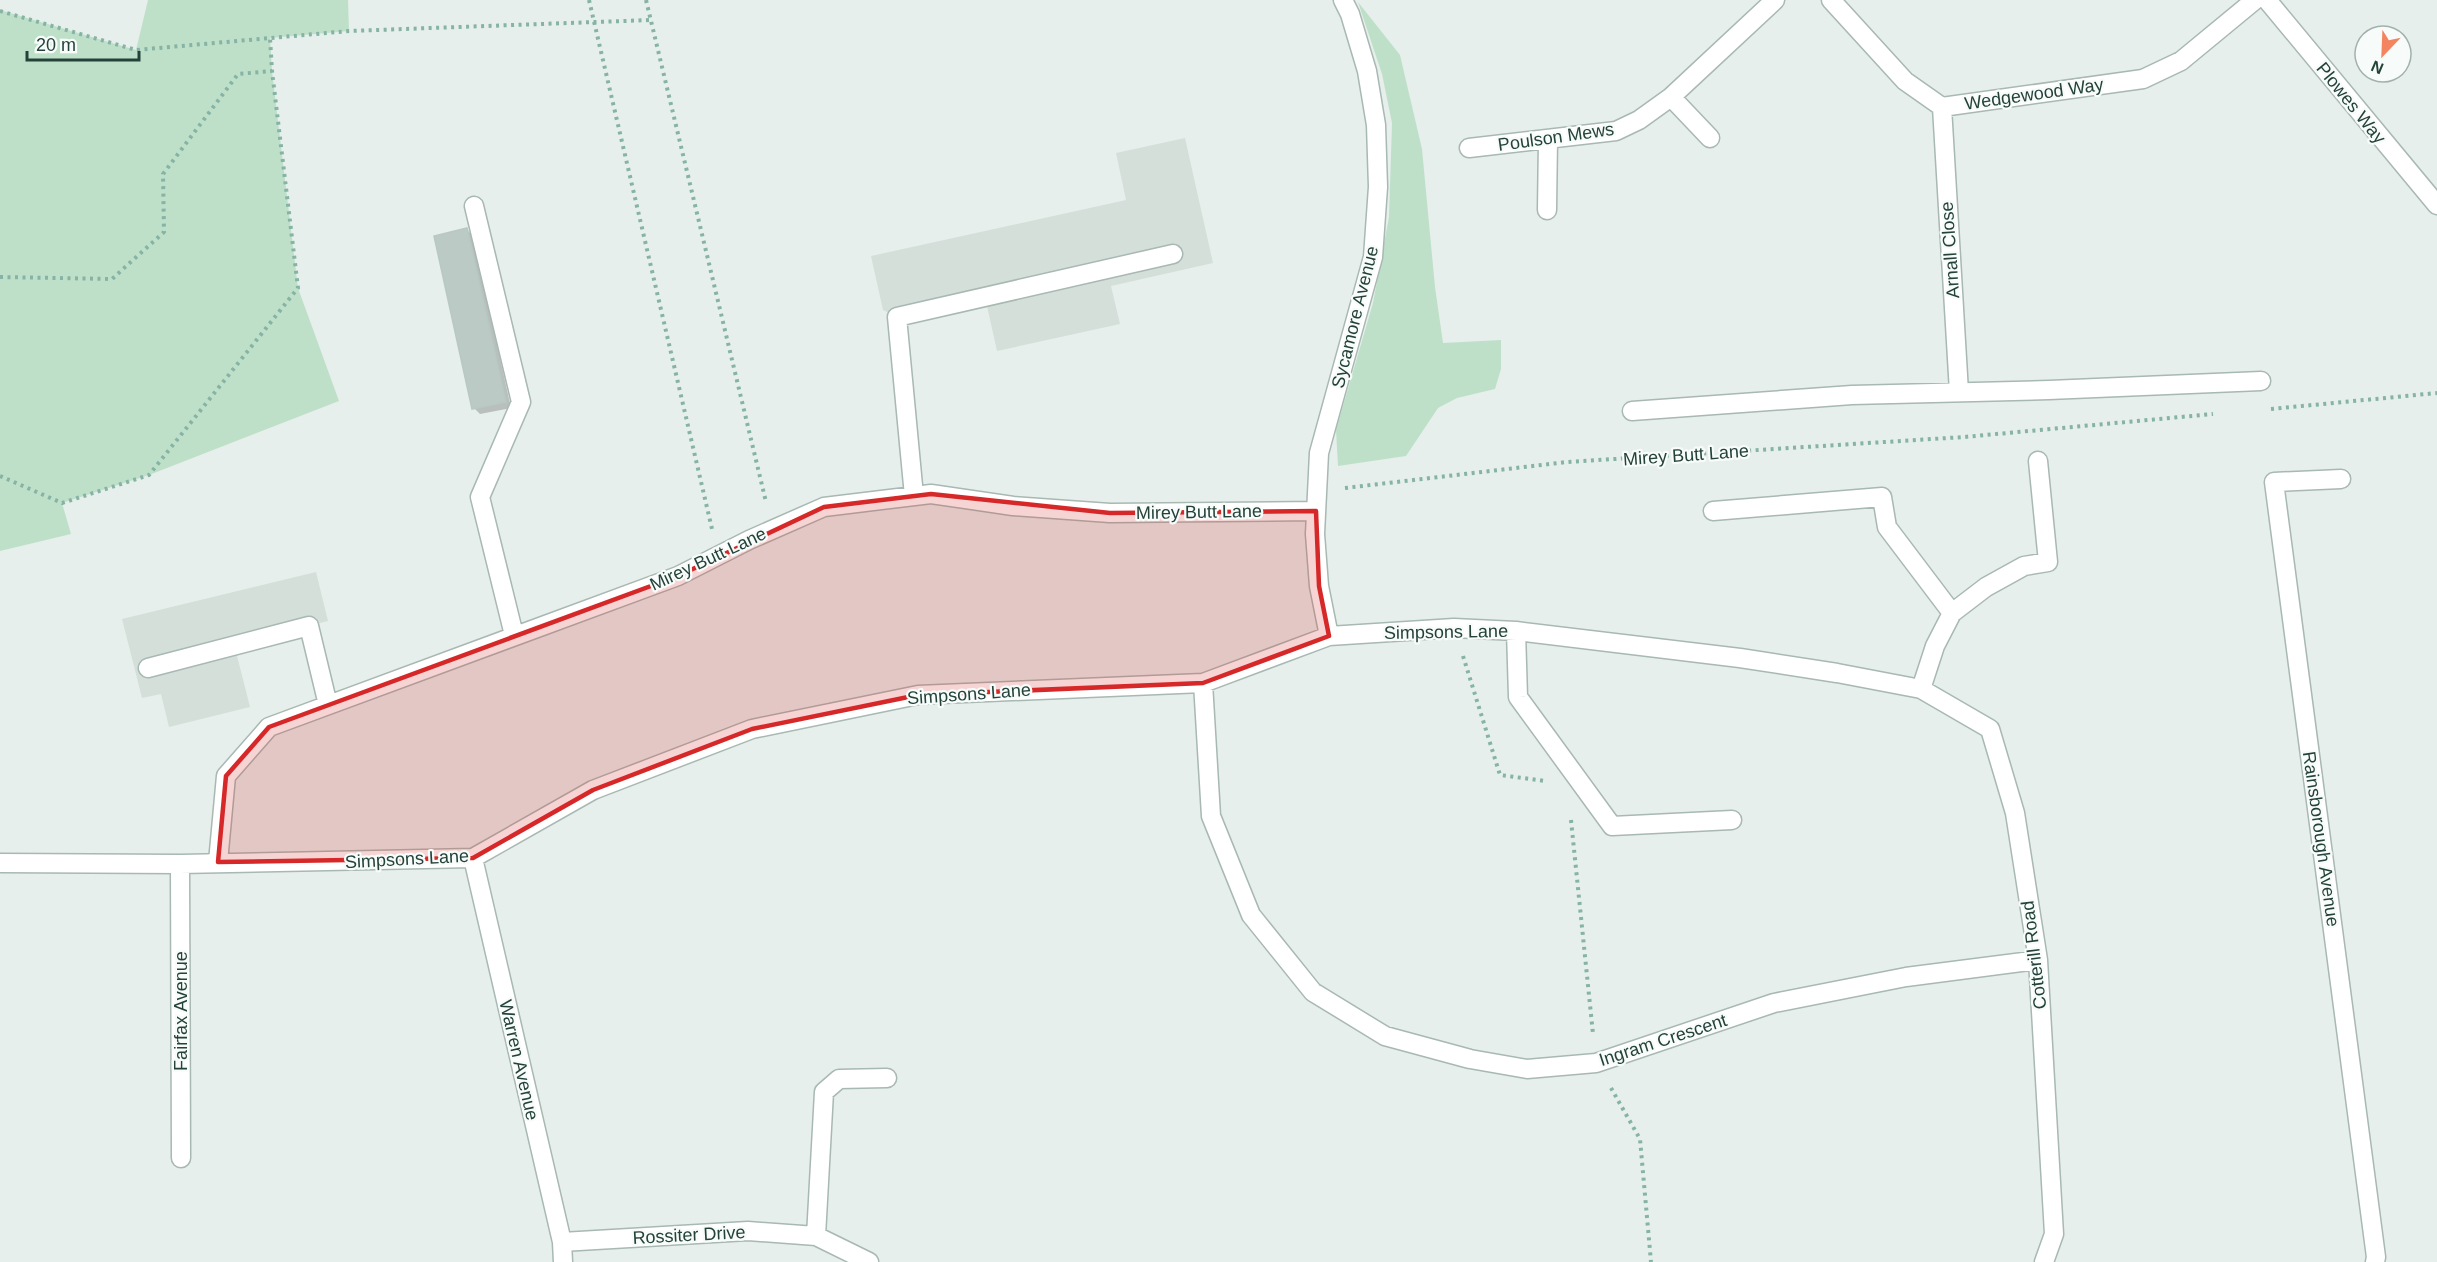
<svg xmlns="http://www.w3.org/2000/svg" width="2437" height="1262" font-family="Helvetica,sans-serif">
<rect width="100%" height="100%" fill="#e6efeb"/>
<path fill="#d4dfda" d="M1185 138 1213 263 1111 286 1120 324 997 351 985 297 897 317 883 310 871 256 1126 200 1116 153Z
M316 572 328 621 234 644 250 707 169 727 161 694 142 698 122 619Z"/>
<path fill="#bfe0c8" d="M148 0H348L349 31 270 38 272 71 298 288 339 401 149 475 62 503 71 534 0 551V10L136 50Z
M1358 2 1400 55 1422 149 1435 287 1443 343 1501 340V369L1495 389 1457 398 1438 408 1406 456 1338 466 1336 430 1373 303 1389 217 1392 123 1382 74Z"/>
<path fill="#0003" d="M467 230 473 236 511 408 480 414 474 408Z"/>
<path fill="#bbcac4" stroke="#b8c9c2" stroke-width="1.5" d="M467 228 506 402 472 409 434 236Z"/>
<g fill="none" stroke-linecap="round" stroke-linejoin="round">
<g stroke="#a8b8b2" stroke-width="21">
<path id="minor" d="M1831 0 1905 81 1942 107 2143 79 2181 61 2255 0
M2267 0 2437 205
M1671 97 1710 138
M1942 107 1959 392
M1469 148 1616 131 1639 120 1671 97 1775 0
M474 206 521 402 480 497 514 635
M1547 210 1548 139
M1632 411 1852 395 2049 390 2261 381
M2341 479 2274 482 2376 1257 2375 1262
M914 496 897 317 1173 254
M1713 511 1882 497 1887 527 1952 613
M1516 631 1518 697 1612 826 1732 820
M1329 636 1319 586 1315 534 1319 453 1373 257 1378 187 1376 125 1367 71 1350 14 1343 0
M148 668 309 626 328 705
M1203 683 1211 816 1251 915 1313 992 1385 1036 1470 1059 1527 1069 1596 1063 1774 1003 1906 977 2038 960
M1921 689 1935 646 1952 613 1986 587 2024 566 2048 562 2038 461
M473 858 562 1242 563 1262
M218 862 226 776 269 727 678 576 749 540 824 507 931 494 1013 506 1110 513 1316 511
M0 863 180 864 473 858 593 790 752 729 918 695 1203 683 1329 636 1454 628 1516 631 1740 658 1837 673 1921 689 1990 729 2015 813 2038 960 2054 1234 2044 1262
M180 864 181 1158
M816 1236 824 1092 839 1079 887 1078
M562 1242 748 1231 816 1236 869 1262"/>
</g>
<path stroke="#86b3a5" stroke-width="4" stroke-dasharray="3 4.5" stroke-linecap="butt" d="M589 0 712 529
M646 0 766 502
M0 11 136 50 349 31 651 20
M0 277 112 279 164 232 163 174 238 74 272 71
M2271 409 2437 393
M0 476 62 503 149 475 298 288 272 71 270 38
M1345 488 1567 462 1964 437 2213 414
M1463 656 1500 775 1545 781
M1571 820 1593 1034
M1611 1088 1640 1139 1651 1262"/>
<use href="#minor" stroke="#fff" stroke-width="18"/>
</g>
<path fill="#d62828" fill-opacity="0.2" stroke="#d62828" stroke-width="4.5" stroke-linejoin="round" d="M931 494 1110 513 1316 511 1319 586 1329 636 1203 683 918 695 752 729 593 790 473 858 218 862 226 776 269 727 678 576 824 507Z"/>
<g text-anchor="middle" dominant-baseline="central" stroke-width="4.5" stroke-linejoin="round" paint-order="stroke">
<g font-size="18" fill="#24423a" stroke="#f7fbf9">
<text transform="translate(2034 94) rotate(-8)">Wedgewood Way</text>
<text transform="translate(2351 103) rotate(51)">Plowes Way</text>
<text transform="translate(1556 137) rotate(-8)">Poulson Mews</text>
<text transform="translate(1950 250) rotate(-94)">Arnall Close</text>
<text transform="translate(1355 317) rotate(-76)">Sycamore Avenue</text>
<text transform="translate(1686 455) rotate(-4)">Mirey Butt Lane</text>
<text transform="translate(1199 512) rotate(-1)">Mirey Butt Lane</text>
<text transform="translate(708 559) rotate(-25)">Mirey Butt Lane</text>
<text transform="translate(1446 632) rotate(-1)">Simpsons Lane</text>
<text transform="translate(969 694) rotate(-4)">Simpsons Lane</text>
<text transform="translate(2321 839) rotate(82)">Rainsborough Avenue</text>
<text transform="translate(407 859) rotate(-3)">Simpsons Lane</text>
<text transform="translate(2034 955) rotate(-97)">Cotterill Road</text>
<text transform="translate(181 1011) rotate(-90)">Fairfax Avenue</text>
<text transform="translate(1663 1040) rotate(-18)">Ingram Crescent</text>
<text transform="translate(519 1060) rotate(77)">Warren Avenue</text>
<text transform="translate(689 1235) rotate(-3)">Rossiter Drive</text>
</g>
</g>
<g transform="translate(2383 54) rotate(203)"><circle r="28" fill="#f7fbf9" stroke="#a3b1ad" stroke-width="1.5"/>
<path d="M0-4.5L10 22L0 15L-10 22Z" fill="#f4845f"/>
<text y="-9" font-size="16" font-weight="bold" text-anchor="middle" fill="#24423a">N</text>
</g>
<path d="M27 51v9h112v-9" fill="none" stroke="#24423a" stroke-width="3"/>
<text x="36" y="51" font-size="18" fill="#24423a" stroke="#f7fbf9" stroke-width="4.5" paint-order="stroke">20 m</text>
</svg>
